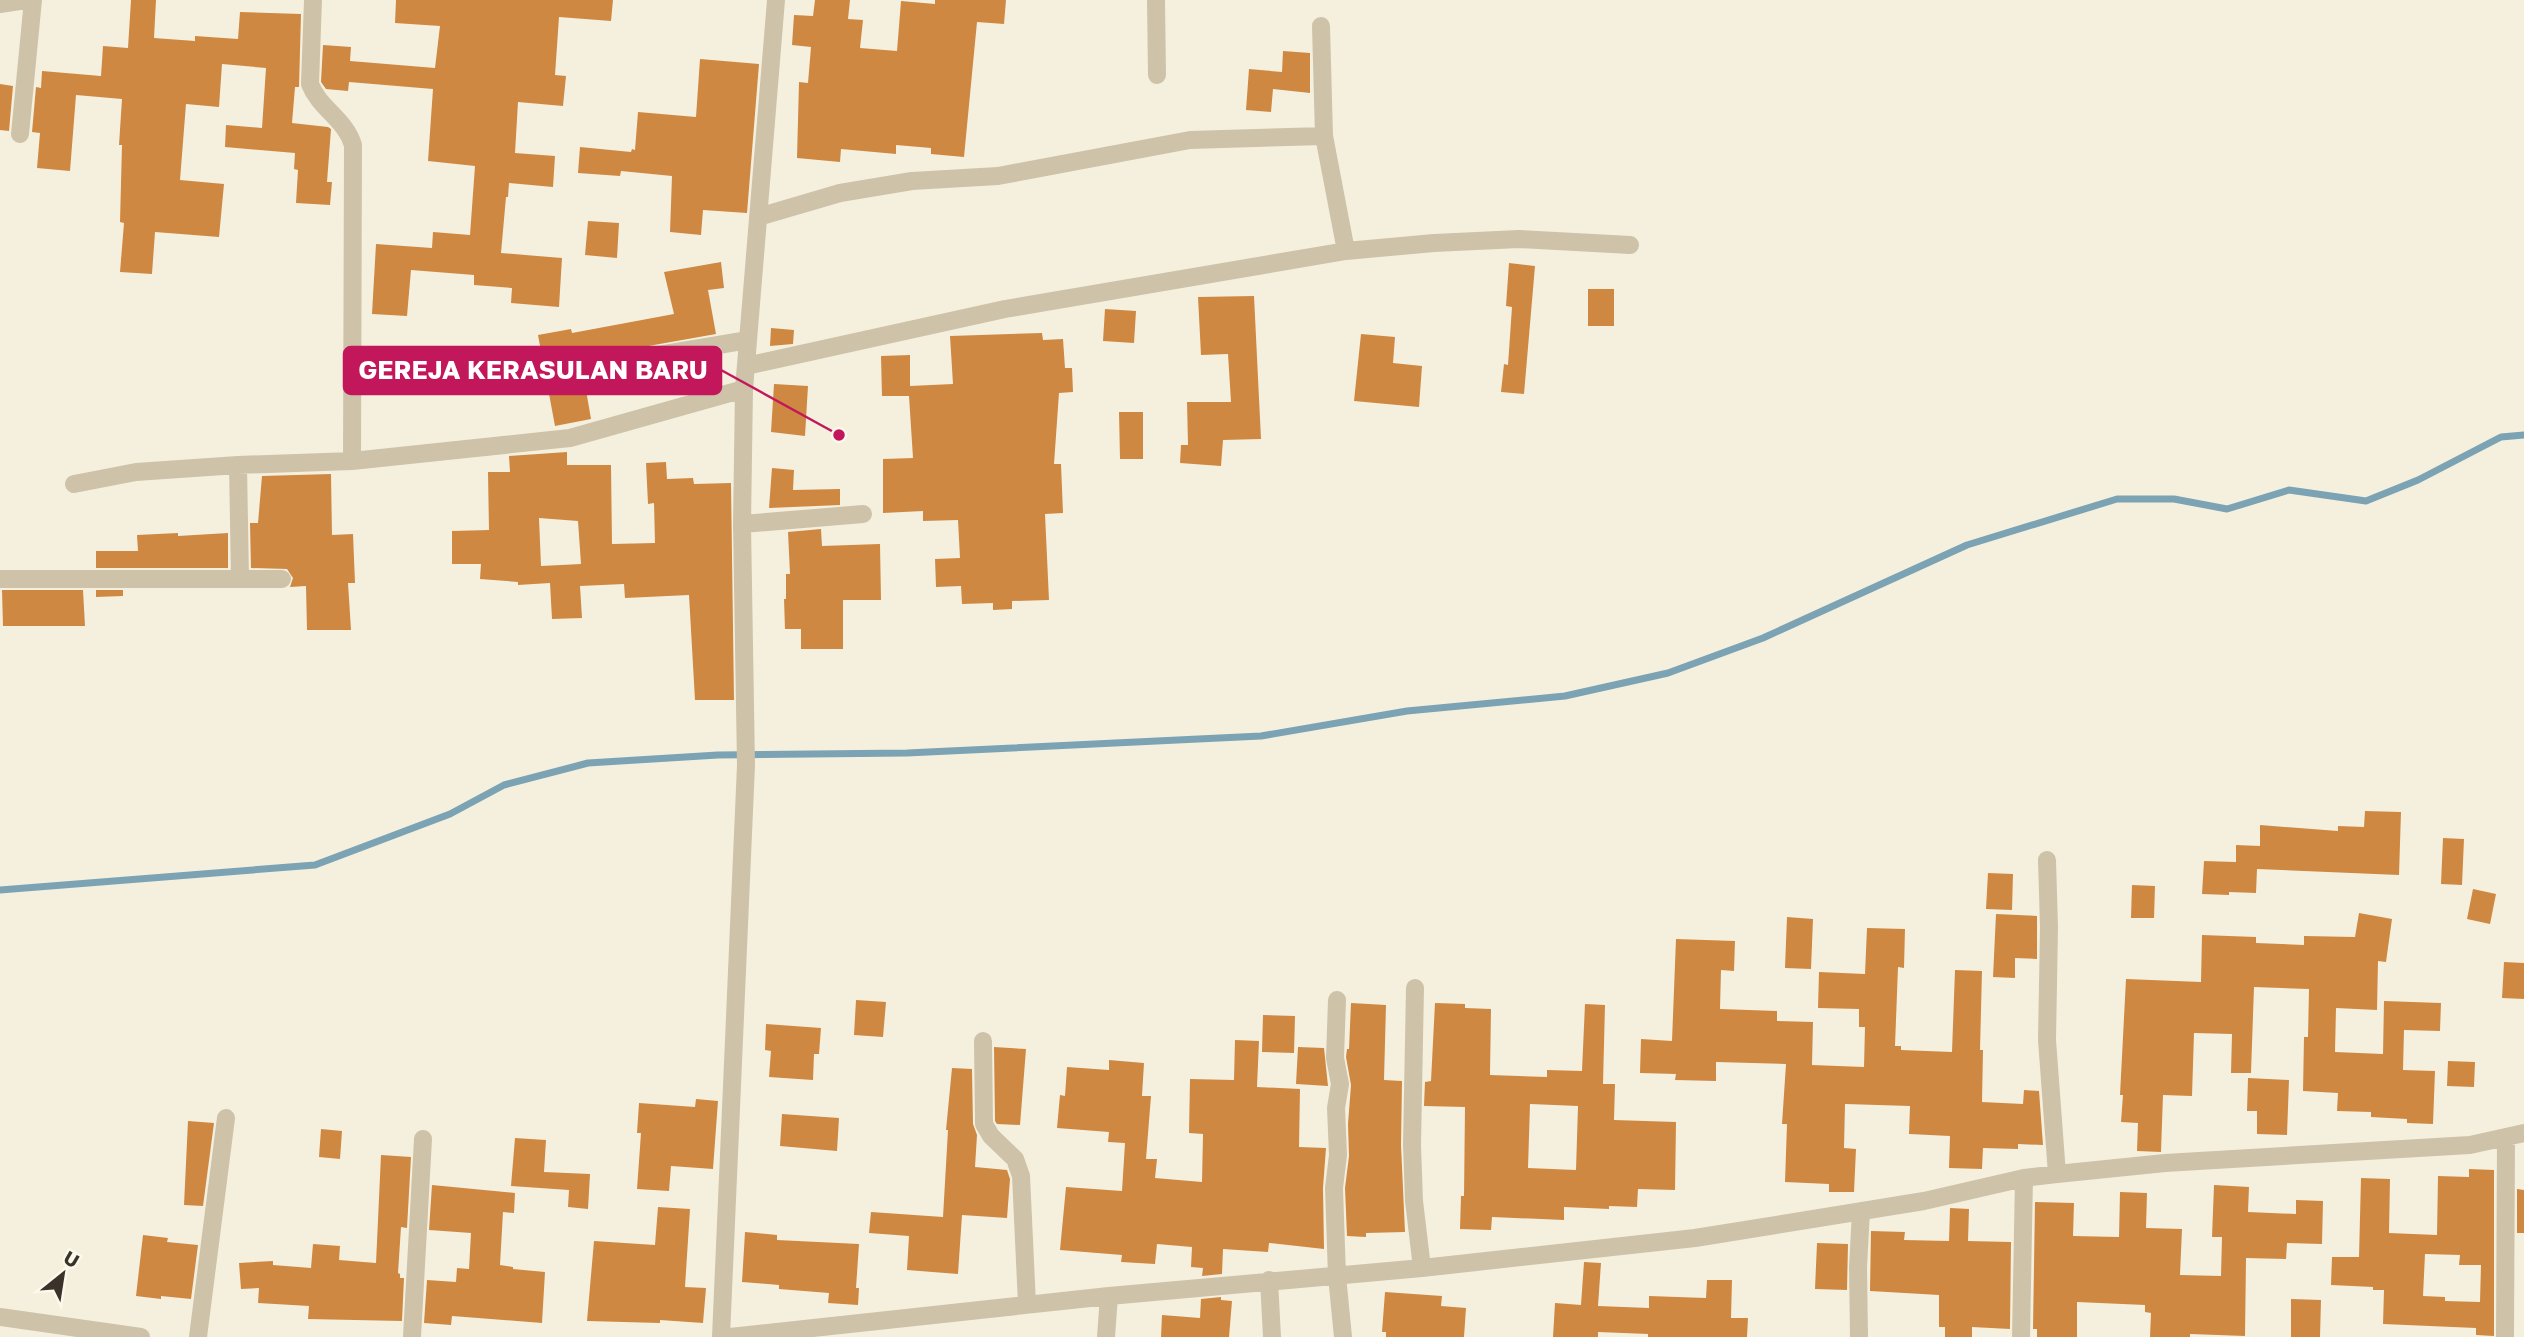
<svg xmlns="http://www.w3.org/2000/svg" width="2524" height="1337" font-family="'Golos Text',sans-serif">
<rect width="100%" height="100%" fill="#f5f0de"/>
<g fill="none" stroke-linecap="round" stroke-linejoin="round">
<path stroke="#7ba3b4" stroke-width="7" d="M0 890 315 865 450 814 504 785 588 763 718 755 907 753 1261 736 1407 711 1565 696 1668 673 1763 638 1967 545 2117 499H2174L2227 509 2289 490 2366 501 2418 480 2501 437 2524 435"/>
</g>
<path fill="#cf8842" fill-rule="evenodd" d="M131 0H156L154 38 195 41V36L238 39 240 12 301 14 299 87H295L292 123 328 127 331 129 327 182H332L330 205 296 203 298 170 294 169 295 153 225 147 226 125 262 128 266 68 222 64 219 107 186 104 180 180 224 184 219 237 155 232 152 274 120 272 124 223 120 222 122 145H119L122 99 76 95 70 171 37 168 40 133 32 132 36 87 41 88 42 71 101 76 103 46 128 48Z
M396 0H613L611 21 559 17 555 75 566 76 563 106 518 102 515 153 555 156 553 187 509 183 508 197H506L501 253 562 258 559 307 511 303 512 288 474 285V275L411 270 407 316 372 314 376 244 432 248 433 232 470 235 475 166 428 161 433 89 349 82 348 91 326 89 321 82 323 45 351 47 350 61 435 68 440 26 395 23Z
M815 0H850L848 19 863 20 860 48 897 51 901 1 935 4V0H1006L1004 24 977 22 964 157 931 154V148L896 145V154L841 149 840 162 797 158 799 82 808 83 811 47 792 45 794 15 813 16Z
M1283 51 1310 53V93L1273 89 1271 112 1246 110 1249 69 1282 72Z
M700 59 759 64 747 213 703 210 701 235 670 232 672 176 621 171 620 176 578 173 580 147 631 152 632 149 635 150 638 112 696 117Z
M0 84 13 86 9 131 0 130Z
M588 221 619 223 617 258 585 255Z
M721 262 724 288 708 290 716 334 592 356 588 366 582 367 591 419 555 426 538 335 571 329 572 333 674 314 664 272Z
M1509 263 1535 266 1524 394 1501 392 1504 364 1508 365 1512 307 1506 306Z
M1588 289H1614V326H1588Z
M1254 296 1261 439 1223 440 1221 466 1180 463 1181 445H1188L1187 402H1231L1228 354 1201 355 1198 297Z
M1105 309 1136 311 1134 343 1103 341Z
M771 328 794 330 793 344 770 346Z
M1042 333 1043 340 1063 339 1065 368H1072L1073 392 1059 393 1054 464H1061L1063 513 1045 514 1049 600 1012 601V609L993 610V603L962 604 961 586 936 587 935 559 960 558 958 520 923 521V511L883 513V459L913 458 909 396H882L881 356 910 355V386L953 384 950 336Z
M1361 334 1395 337 1393 363 1422 366 1419 407 1354 401Z
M774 384 808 386 805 436 771 432Z
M1119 412H1143V459H1120Z
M567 452V465H611L612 544 655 543 654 503 648 504 646 463 666 462 667 479 693 478 694 484 731 483 734 700H695L689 595 625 598 624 584 580 586 582 618 552 619 550 583 518 585V582L480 579 481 564H452V531L489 530 488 472H510L509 456ZM539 518 578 521 581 564 541 566Z
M772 468 794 470 793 490 840 489V505L769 508Z
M331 474 332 535 353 534 355 583H348L351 630H307L306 586 290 587 293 578 287 569 251 568 250 523H258L262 476Z
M821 529 822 546 880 544 881 600H843V649H801V629H785L784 599H786V574H790L788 532Z
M178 533V536L228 533V568H96V551H138L137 535Z
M2 590H83L85 626H3Z
M96 590H123V596L96 597Z
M2365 811 2401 812 2399 875 2257 869 2256 893 2229 892V895L2202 894 2204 861 2236 862V845L2260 846V825L2338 831V826L2364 827Z
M2443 838 2464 839 2462 885 2441 884Z
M1988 873 2013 874 2012 910 1986 909Z
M2132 885 2155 886 2154 918H2131Z
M2473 889 2496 894 2490 924 2467 919Z
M2359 913 2392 919 2386 962 2378 961 2377 1010 2336 1008 2335 1052 2383 1054 2384 1001 2441 1003 2440 1031 2404 1030 2403 1070 2435 1071 2433 1124 2407 1123V1119L2371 1117V1112L2337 1111 2338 1093 2303 1091 2304 1037H2308L2309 989 2254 987 2251 1073H2231L2232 1034 2194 1033 2192 1096 2163 1095 2161 1152 2137 1151 2138 1123 2121 1122 2123 1095H2120L2126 979 2201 982 2202 935 2256 937V943L2304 945V936L2355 937Z
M1996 914 2037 916V959L2015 958V978L1993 977Z
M1787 917 1813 919 1811 969 1785 968Z
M1867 928 1905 929 1904 968 1898 967 1895 1046H1901V1050L1952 1052 1955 970 1982 971 1980 1050H1983L1982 1102 2023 1104 2024 1090 2039 1091 2043 1145 2018 1144V1149L1983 1148 1982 1169 1949 1168 1950 1136 1909 1134 1910 1106 1845 1104 1844 1148 1856 1149 1854 1192H1829V1184L1785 1182 1787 1124H1782L1786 1064 1716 1062V1081L1675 1080 1676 1074 1640 1073 1641 1039 1672 1041 1676 939 1735 941 1734 971 1721 970 1720 1009 1777 1011V1021L1813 1022 1812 1065 1864 1067 1865 1027H1859V1009L1818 1008 1819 972 1865 974Z
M2504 962 2524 963V999L2502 998Z
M856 1000 886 1002 883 1037 854 1035Z
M1351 1003 1386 1005 1384 1080 1402 1081 1401 1145 1405 1232 1366 1233V1237L1347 1236 1345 1188 1349 1156 1348 1124 1351 1085 1346 1057 1347 1049H1349Z
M1435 1003 1465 1004V1008L1491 1009 1490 1075 1547 1077V1070L1582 1071 1585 1004 1605 1005 1603 1084H1615L1614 1120 1676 1122 1675 1190 1638 1189 1637 1207 1609 1206V1209L1564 1207V1220L1492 1217 1491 1230 1460 1229 1461 1196H1464L1465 1107 1424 1106 1425 1082 1431 1081ZM1530 1104 1578 1106 1576 1170 1528 1168Z
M1263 1015 1295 1016 1294 1053 1262 1052Z
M766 1024 821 1028 819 1054H814L813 1080 769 1077 771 1051 765 1050Z
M1235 1040 1259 1041 1257 1087 1300 1089 1299 1147 1326 1148 1323 1188 1324 1249 1269 1243 1268 1252 1223 1249 1222 1274 1202 1276 1203 1268 1191 1267 1192 1247 1157 1244 1155 1264 1121 1262 1122 1255 1060 1250 1066 1187 1122 1191 1125 1143 1108 1142 1109 1132 1057 1128 1060 1095 1065 1096 1067 1067 1109 1070V1060L1144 1063 1142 1096H1151L1146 1159H1157L1155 1178 1202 1182 1203 1134 1189 1133 1190 1079 1234 1080Z
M994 1047 1026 1049 1020 1125 997 1124 995 1121Z
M1298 1047 1324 1048 1328 1086 1296 1084Z
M2448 1061 2475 1062 2474 1087 2447 1086Z
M952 1068 972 1069 973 1124 977 1135 975 1167 1007 1170 1010 1179 1007 1218 962 1215 958 1274 907 1270 909 1236 869 1233 871 1212 943 1217 948 1130H946Z
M2248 1078 2289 1080 2287 1135 2257 1134V1111H2247Z
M696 1099 718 1101 713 1169 671 1166 669 1191 637 1189 641 1133H637L639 1103 695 1107Z
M782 1114 839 1118 837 1151 780 1146Z
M188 1121 214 1123 203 1206 184 1205Z
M321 1129 342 1131 340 1159 319 1157Z
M515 1138 546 1140 544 1172 590 1174 588 1209 568 1207 569 1190 511 1186Z
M381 1155 411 1157 407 1228 401 1227 398 1273 400 1274V1278H404L402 1321 308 1319 309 1306 258 1303 259 1288 241 1289 239 1263 273 1261V1265L311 1268 313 1244 340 1246 339 1260 376 1263Z
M2469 1169 2494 1170V1336L2476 1335V1328L2383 1324 2384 1290H2373V1287L2331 1285 2332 1257H2359L2361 1178 2390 1179 2389 1233 2437 1235 2438 1176 2469 1177ZM2425 1254 2460 1255 2459 1265H2481L2480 1302 2445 1301V1297L2423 1296Z
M432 1185 515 1193 514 1213 503 1212 500 1265 513 1267V1269L545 1272 542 1323 452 1316 451 1325 424 1323 427 1280 456 1282 457 1268 469 1269 471 1233 429 1230Z
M2214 1185 2249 1187 2248 1212 2296 1214V1200L2323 1201 2322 1244 2287 1243 2286 1259 2246 1258 2245 1336 2190 1334V1337H2150L2151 1313 2145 1312V1305L2077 1302V1337H2037V1329H2033L2035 1202 2074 1203 2073 1236 2119 1237 2120 1192 2147 1193 2146 1228 2182 1229 2180 1275 2221 1276 2222 1237H2212Z
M2517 1189 2524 1190V1233H2517Z
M658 1207 690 1209 685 1287 706 1288 703 1323 660 1320V1323L587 1321 594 1241 655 1245Z
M1950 1208 1969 1209 1968 1241 2011 1242 2010 1329 1972 1327V1337H1945V1327H1939V1295L1870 1291 1871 1231 1905 1232 1904 1240 1949 1241Z
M745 1232 777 1235V1240L859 1244 856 1288H859L858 1305 828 1303 829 1293 779 1289V1285L742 1282Z
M143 1235 168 1238 167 1242 198 1245 191 1299 161 1296V1299L136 1296Z
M1817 1243 1848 1244 1847 1290 1815 1289Z
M1584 1262 1601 1263 1598 1306 1649 1308V1296L1706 1298 1707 1280H1732L1731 1318H1748L1747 1337H1648V1334L1598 1332V1337H1553L1555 1303 1581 1305Z
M1385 1292 1442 1296 1441 1306 1466 1308 1464 1337H1386V1332H1382Z
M1221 1297V1300L1232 1301 1229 1337H1161L1162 1315 1200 1318 1201 1299Z
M2291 1299 2321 1300 2320 1337H2291Z"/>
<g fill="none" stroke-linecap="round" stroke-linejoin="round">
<path stroke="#cec3a9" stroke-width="18" d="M313 0 310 84C319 108 346 120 353 145L352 461
M1156 0 1157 75
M0 4 26 0
M1321 26 1324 136 1346 251
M20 134 33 0
M758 217 840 193 912 181 998 176 1190 140 1324 136
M599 365 748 340
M746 366 1005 309 1346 251 1434 243 1519 239 1630 245
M238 465 240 579
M74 484 136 472 238 465 352 461 570 438 744 389
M742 524 863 514
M0 579H282
M2047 860 2049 927 2047 1040 2057 1174
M1415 988 1412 1145 1414 1201 1422 1268
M1337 1000 1335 1058 1340 1084 1336 1108 1338 1155 1334 1188 1337 1276 1343 1337
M983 1041 984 1124 991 1136 1015 1159 1021 1176 1027 1304
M1269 1280 1272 1337
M0 1317 141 1337
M198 1337 226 1118
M412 1337 423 1139
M721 1337 746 765 742 524 744 389 776 0
M730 1337 1109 1296 1422 1268 1695 1238 1924 1201 2024 1178 2057 1174 2165 1163 2470 1145 2524 1133
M1106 1337 1109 1296
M1859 1337 1858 1267 1861 1211
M2021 1337 2024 1178
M2505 1337 2506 1138"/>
</g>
<path fill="none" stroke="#c2185b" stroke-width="2.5" d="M839 435L721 370"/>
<circle fill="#c2185b" stroke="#fbf8ec" stroke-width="2.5" cx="839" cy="435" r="7"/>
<rect fill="#c2185b" stroke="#c2185b" stroke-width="2.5" x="344" y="347" width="377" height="47" rx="7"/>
<g font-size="26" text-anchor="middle" font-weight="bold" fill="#fff">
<text x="533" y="379">GEREJA KERASULAN BARU</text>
</g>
<g transform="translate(63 1274) rotate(30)" stroke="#fbf8ec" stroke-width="5" paint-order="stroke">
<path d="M0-5L12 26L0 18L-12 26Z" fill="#3b3329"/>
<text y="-10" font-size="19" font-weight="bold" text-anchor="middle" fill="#3b3329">U</text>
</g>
</svg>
